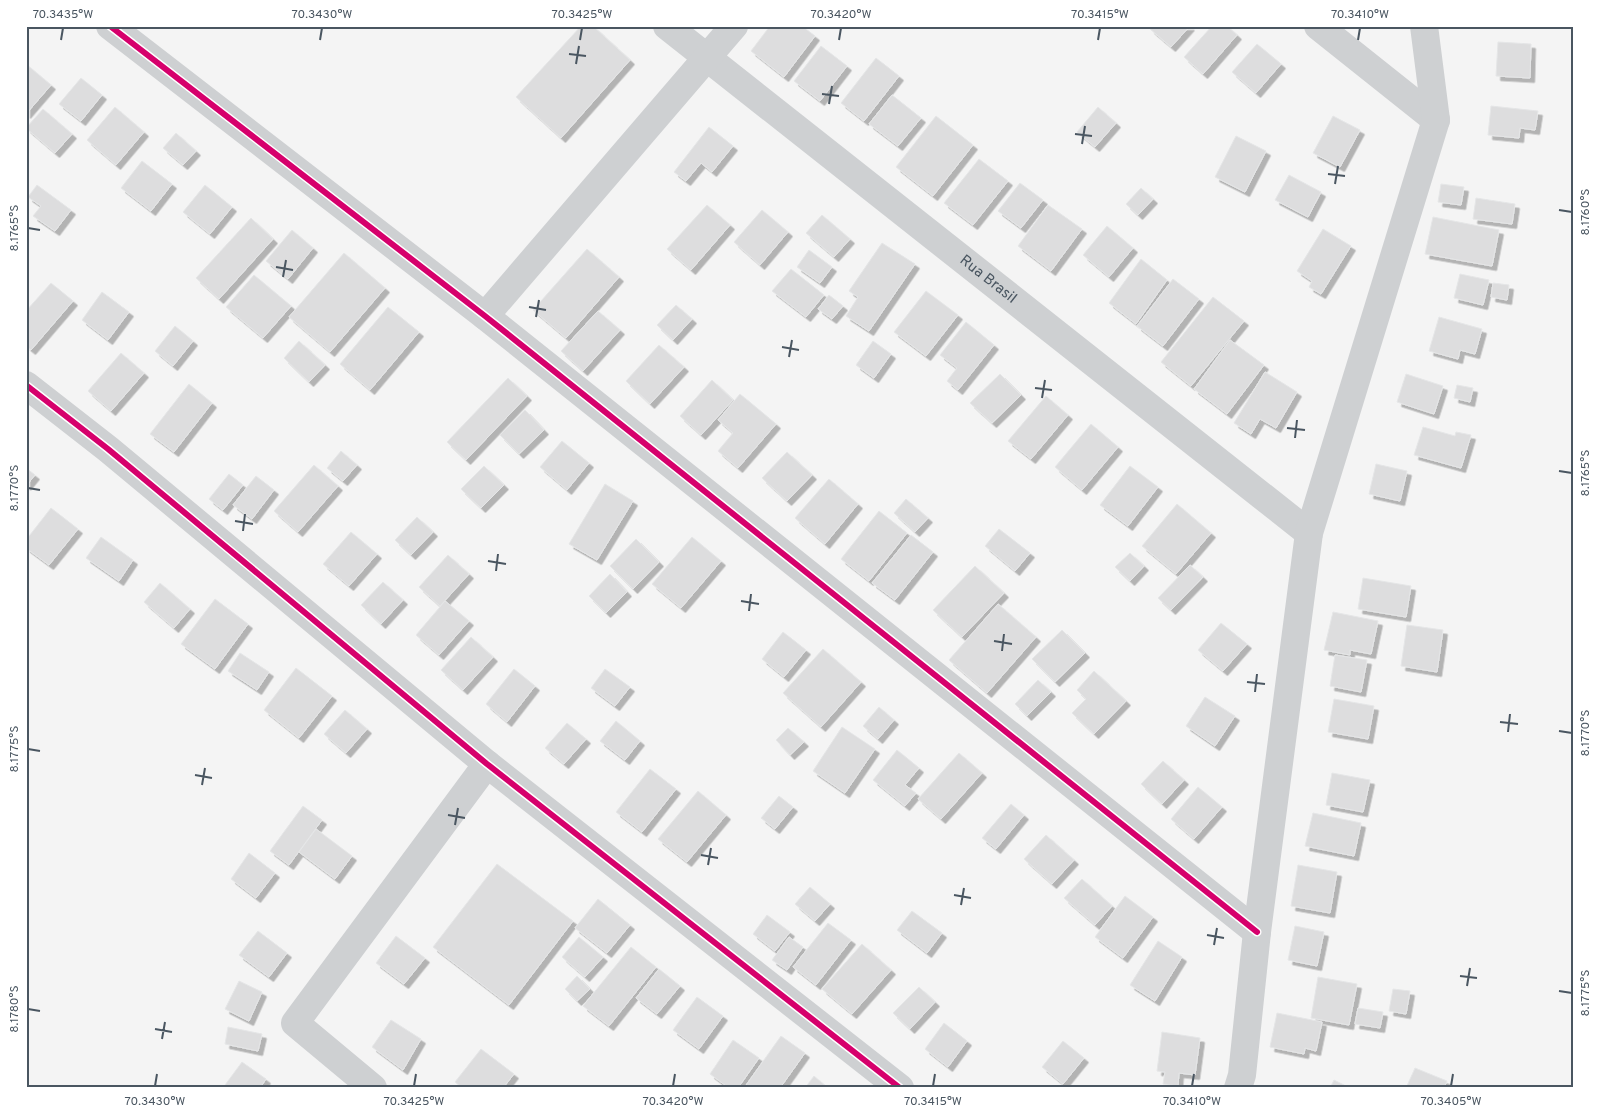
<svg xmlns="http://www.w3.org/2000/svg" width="1599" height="1114" font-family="Overpass,sans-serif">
<defs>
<filter id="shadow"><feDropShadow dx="4.5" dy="4.5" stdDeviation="0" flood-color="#0004"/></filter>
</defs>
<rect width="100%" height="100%" fill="#f4f4f4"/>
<path fill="#ddddde" stroke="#e5e6e7" filter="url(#shadow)" d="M581 26H593L630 60 561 138 516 97Z
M770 26H802L815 36 784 77 751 51Z
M1152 26H1190L1171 47 1150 29Z
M1212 26H1227L1237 35 1203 74 1184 57Z
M1498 42 1531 44 1530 78 1496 76Z
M1257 44 1281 64 1256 93 1232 72Z
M821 46 847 66 820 101 794 81Z
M876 58 899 76 864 121 841 103Z
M26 64 51 85 26 114Z
M81 78 102 95 81 121 59 104Z
M892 95 921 118 898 146 869 124Z
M1491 106 1538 111 1535 130 1520 128 1519 138 1488 135Z
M115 107 144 132 116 165 87 140Z
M1098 107 1116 123 1095 147 1077 132Z
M43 109 72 134 55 153 26 128Z
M936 116 973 145 933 196 896 167Z
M1333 116 1360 130 1340 167 1313 153Z
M709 127 733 146 712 172 701 163 686 181 674 172Z
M176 133 196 151 183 165 163 148Z
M1236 136 1266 151 1245 192 1215 177Z
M979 159 1008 181 973 225 944 203Z
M142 161 172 184 151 211 121 188Z
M1289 175 1321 192 1308 217 1275 200Z
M1020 183 1043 200 1021 228 998 211Z
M1441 184 1464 187 1461 205 1438 202Z
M37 185 71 210 55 231 33 216 41 206 28 197Z
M205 185 232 207 210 234 183 212Z
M1141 188 1153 199 1138 215 1126 204Z
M1476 198 1515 204 1512 224 1473 219Z
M707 205 730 225 691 270 667 249Z
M1048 205 1082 229 1051 271 1018 246Z
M762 210 788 232 760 265 734 242Z
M822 215 850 239 834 257 806 233Z
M1433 217 1499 230 1492 266 1425 254Z
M251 218 273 239 219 299 196 278Z
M1107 226 1133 248 1109 277 1083 255Z
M1323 229 1351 246 1321 294 1309 287 1312 281 1297 271Z
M292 230 313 248 288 279 266 261Z
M882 243 915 264 869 331 846 316 858 297 849 291Z
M587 249 619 277 566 338 533 310Z
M809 250 832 267 820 283 797 267Z
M344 253 385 288 330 352 289 317Z
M1141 259 1167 280 1136 324 1109 303Z
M791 269 824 295 806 317 772 291Z
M1460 274 1489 280 1483 305 1454 298Z
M254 275 291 306 263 338 226 307Z
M1173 279 1199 299 1163 346 1137 326Z
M51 283 73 301 31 350 26 346V311Z
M1493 283 1509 285 1507 300 1491 297Z
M926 291 958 315 926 356 894 332Z
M102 292 129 312 108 340 82 320Z
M829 295 843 306 832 319 818 309Z
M1213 297 1244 321 1191 386 1161 362Z
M676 305 692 319 673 340 657 325Z
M388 307 419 332 370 390 340 364Z
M598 311 620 330 583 371 561 351Z
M1439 317 1482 329 1475 354 1460 350 1458 359 1429 351Z
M966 322 994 345 958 390 947 381 957 368 940 355Z
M175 326 193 341 173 366 155 351Z
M1230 340 1264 365 1227 414 1194 389Z
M299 341 325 365 309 382 284 358Z
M873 341 891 354 874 378 856 365Z
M659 345 684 367 650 404 626 381Z
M121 353 144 373 111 411 88 391Z
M1265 372 1297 392 1276 428 1260 419 1251 434 1234 423Z
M1000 374 1021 395 992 423 970 403Z
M1406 374 1443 386 1434 414 1397 402Z
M508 378 527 396 466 460 447 442Z
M712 380 733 400 701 435 680 416Z
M189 384 212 403 174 452 150 434Z
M1457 385 1473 388 1470 402 1454 398Z
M740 394 776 424 738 468 718 451 733 433 718 420Z
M1046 396 1068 415 1031 459 1008 441Z
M525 410 544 430 519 454 500 435Z
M1091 424 1118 447 1082 490 1055 467Z
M1423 427 1455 436 1456 432 1471 435 1461 468 1414 455Z
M562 441 589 463 567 490 540 467Z
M341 451 357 465 343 481 327 468Z
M787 452 812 475 787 501 762 478Z
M1376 464 1407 471 1400 501 1369 494Z
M314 465 338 486 298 532 274 511Z
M484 466 504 485 481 508 461 489Z
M1130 466 1158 487 1128 526 1100 505Z
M26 468 35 475 26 486Z
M229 474 243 485 223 510 209 499Z
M256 476 274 490 252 519 233 505Z
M829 479 858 504 825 544 795 518Z
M605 484 633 501 597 560 569 544Z
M906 499 928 518 915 532 894 513Z
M1177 504 1211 533 1176 574 1142 546Z
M51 508 78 529 49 565 26 548V540Z
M879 511 907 533 869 581 841 559Z
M417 517 433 532 411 555 395 540Z
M999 529 1030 553 1015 571 985 546Z
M351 532 377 554 349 586 323 564Z
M911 535 933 552 895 600 872 583Z
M101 537 133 560 119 581 86 558Z
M692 537 721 561 681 608 652 584Z
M636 539 659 562 633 589 610 566Z
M1130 553 1144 566 1130 581 1115 567Z
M448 555 469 574 440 606 419 587Z
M1190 565 1203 577 1171 610 1158 598Z
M975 566 1004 593 962 637 933 610Z
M610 574 627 592 606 613 589 596Z
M1363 578 1411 586 1406 617 1358 609Z
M383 582 403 600 381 624 361 605Z
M160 583 190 609 174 628 144 602Z
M215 599 248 624 215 669 181 644Z
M445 601 469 621 439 655 416 635Z
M998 604 1036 637 987 693 949 660Z
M1333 612 1378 621 1371 654 1350 650V655L1324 650Z
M1221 623 1247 644 1223 671 1198 650Z
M1407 625 1443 630 1437 672 1401 666Z
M1062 630 1085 653 1055 682 1032 659Z
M783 632 806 650 784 677 762 659Z
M471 637 493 657 463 690 441 670Z
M823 649 861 682 821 727 783 693Z
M240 653 269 672 257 690 228 671Z
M1335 655 1367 660 1361 692 1330 686Z
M296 668 332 696 299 738 264 710Z
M514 669 535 686 507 722 486 704Z
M605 669 630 687 615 706 591 688Z
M1094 671 1126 701 1094 734 1072 713 1086 699 1077 690Z
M1038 680 1051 692 1027 716 1015 704Z
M1205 697 1235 716 1215 746 1186 726Z
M1334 699 1374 706 1368 739 1328 732Z
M879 707 894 720 878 739 863 726Z
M345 710 367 729 346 753 324 734Z
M616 721 640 741 625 760 600 741Z
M567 723 586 739 564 764 545 748Z
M842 727 875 749 845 793 813 771Z
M788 728 804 742 790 755 776 740Z
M897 750 919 768 905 785 916 793 905 806 873 780Z
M959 753 982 773 941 819 918 799Z
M1163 761 1184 780 1162 804 1141 784Z
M650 769 676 789 642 832 616 812Z
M1332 773 1370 780 1363 812 1326 805Z
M1198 787 1222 807 1194 839 1171 819Z
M698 791 726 815 687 862 658 839Z
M779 796 793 807 775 829 761 818Z
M1011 804 1024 815 996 849 982 838Z
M303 806 322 820 289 865 270 851Z
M1313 813 1361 823 1354 856 1305 846Z
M316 829 352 856 335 879 299 852Z
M1046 835 1074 860 1052 884 1024 859Z
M249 853 275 873 256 898 231 879Z
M497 864 573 921 509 1005 433 947Z
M1298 865 1337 872 1330 913 1291 906Z
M1082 879 1112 906 1095 925 1064 898Z
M810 887 830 904 815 921 795 904Z
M1125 896 1153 917 1123 958 1095 937Z
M598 899 630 925 607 953 575 928Z
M912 911 942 933 927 953 897 930Z
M767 915 790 932 775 951 753 934Z
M828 923 851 940 816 985 793 967Z
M1295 926 1324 932 1317 966 1288 960Z
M258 931 287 953 269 977 239 955Z
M396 936 425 958 404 984 376 963Z
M579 937 603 957 585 977 562 957Z
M789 937 803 947 787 970 772 960Z
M1158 941 1182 957 1155 1001 1130 985Z
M862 944 891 970 852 1014 822 989Z
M631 947 656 967 609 1026 583 1006Z
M659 969 680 986 657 1014 636 998Z
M577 976 590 989 577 1001 565 989Z
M1318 977 1357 984 1349 1025 1311 1018Z
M239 981 262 992 249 1021 225 1009Z
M919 987 935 1002 910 1029 893 1013Z
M1393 989 1410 991 1406 1014 1389 1011Z
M697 997 723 1016 699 1049 673 1030Z
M1358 1008 1383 1012 1380 1028 1355 1024Z
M1277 1013 1322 1022 1316 1051 1305 1048 1304 1054 1270 1047Z
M391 1020 421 1039 403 1070 372 1047Z
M944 1023 967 1041 948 1067 925 1049Z
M228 1027 262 1034 258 1051 225 1044Z
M1162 1032 1200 1038 1195 1075 1179 1073 1178 1086 1163 1084 1165 1072 1157 1071Z
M781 1036 805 1053 780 1088H744Z
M733 1040 759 1058 738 1088H729L710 1074Z
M1063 1041 1084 1058 1063 1084 1042 1067Z
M481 1049 514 1074 503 1088H462L455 1082Z
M242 1062 266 1079 260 1088H229L225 1085Z
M1415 1068 1447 1081 1444 1088H1406Z
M814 1076 828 1088H805Z
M1334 1080 1350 1088H1330Z"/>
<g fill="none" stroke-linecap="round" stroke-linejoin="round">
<g stroke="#ced0d2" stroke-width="28">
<path d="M110 26 485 316 1257 932"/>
<path id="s1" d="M667 26 1309 533"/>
<path d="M1318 26 1436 120"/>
<path d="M485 316 734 26"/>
<path d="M26 385 108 449 487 764 900 1088"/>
<path d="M373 1088 295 1023 487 764"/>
</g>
<path stroke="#ced0d2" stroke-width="28" d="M1238 1088 1242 1075 1257 932 1309 533 1436 120 1424 26"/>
<g stroke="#fff" stroke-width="9">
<path id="cycleway" d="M110 26 485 316 1257 932
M26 385 108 449 487 764 900 1088"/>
</g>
<use href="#cycleway" stroke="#d6006c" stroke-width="6"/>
</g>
<path fill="none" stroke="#4a5661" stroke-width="2" d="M61 40 63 28M320 40 322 28M580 40 582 28M839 40 841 28M1098 40 1100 28M1358 40 1360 28M569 54 586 56M576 64 579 46M822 94 839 96M829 104 832 86M1075 134 1092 136M1082 144 1085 126M1328 174 1345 176M1335 184 1338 166M1559 210 1572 212M28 228 40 230M276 267 293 270M283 277 286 260M529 307 546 310M536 317 539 300M782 347 799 350M789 357 792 340M1035 388 1052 390M1042 398 1045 380M1287 428 1305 430M1295 438 1297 420M1559 471 1572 473M28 488 40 490M235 521 253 524M243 531 245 514M488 561 506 564M496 571 498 554M741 601 759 604M749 611 751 594M994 641 1012 644M1002 651 1004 634M1247 682 1265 684M1255 692 1257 674M1500 722 1518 724M1559 731 1572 733M1508 732 1510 714M28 749 40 751M195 775 212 778M202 785 205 768M448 815 465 818M455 825 458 808M701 855 718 858M708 865 711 848M954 895 971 898M961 905 964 888M1207 935 1224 938M1214 945 1217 928M1460 976 1477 978M1467 986 1470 968M1559 991 1572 993M28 1009 40 1011M155 1029 172 1032M162 1039 165 1022M155 1086 157 1074M414 1086 416 1074M673 1086 675 1074M933 1086 935 1074M1192 1086 1194 1074M1451 1086 1453 1074"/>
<g text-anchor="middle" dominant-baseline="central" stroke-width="5" stroke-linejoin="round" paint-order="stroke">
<g font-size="15" fill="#4a5661" stroke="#fff">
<text stroke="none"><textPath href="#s1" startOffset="409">Rua Brasil</textPath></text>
</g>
</g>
<rect width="1599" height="1114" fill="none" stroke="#ffffff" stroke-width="55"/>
<rect x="28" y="28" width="1544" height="1058" fill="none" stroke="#4a5661" stroke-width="2"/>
<g font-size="12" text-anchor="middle" fill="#4a5661">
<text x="63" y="18">70.3435°W</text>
<text x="322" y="18">70.3430°W</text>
<text x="582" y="18">70.3425°W</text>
<text x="841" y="18">70.3420°W</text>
<text x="1100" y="18">70.3415°W</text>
<text x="1360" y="18">70.3410°W</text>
<text transform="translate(1585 212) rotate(-90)" y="4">8.1760°S</text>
<text transform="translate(14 228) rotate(-90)" y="4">8.1765°S</text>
<text transform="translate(1585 473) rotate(-90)" y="4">8.1765°S</text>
<text transform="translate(14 488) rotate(-90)" y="4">8.1770°S</text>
<text transform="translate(1585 733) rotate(-90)" y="4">8.1770°S</text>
<text transform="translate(14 749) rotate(-90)" y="4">8.1775°S</text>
<text transform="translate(1585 993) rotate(-90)" y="4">8.1775°S</text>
<text transform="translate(14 1009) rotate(-90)" y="4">8.1780°S</text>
<text x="155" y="1105">70.3430°W</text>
<text x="414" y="1105">70.3425°W</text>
<text x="673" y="1105">70.3420°W</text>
<text x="933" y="1105">70.3415°W</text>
<text x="1192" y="1105">70.3410°W</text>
<text x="1451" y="1105">70.3405°W</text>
</g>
</svg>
